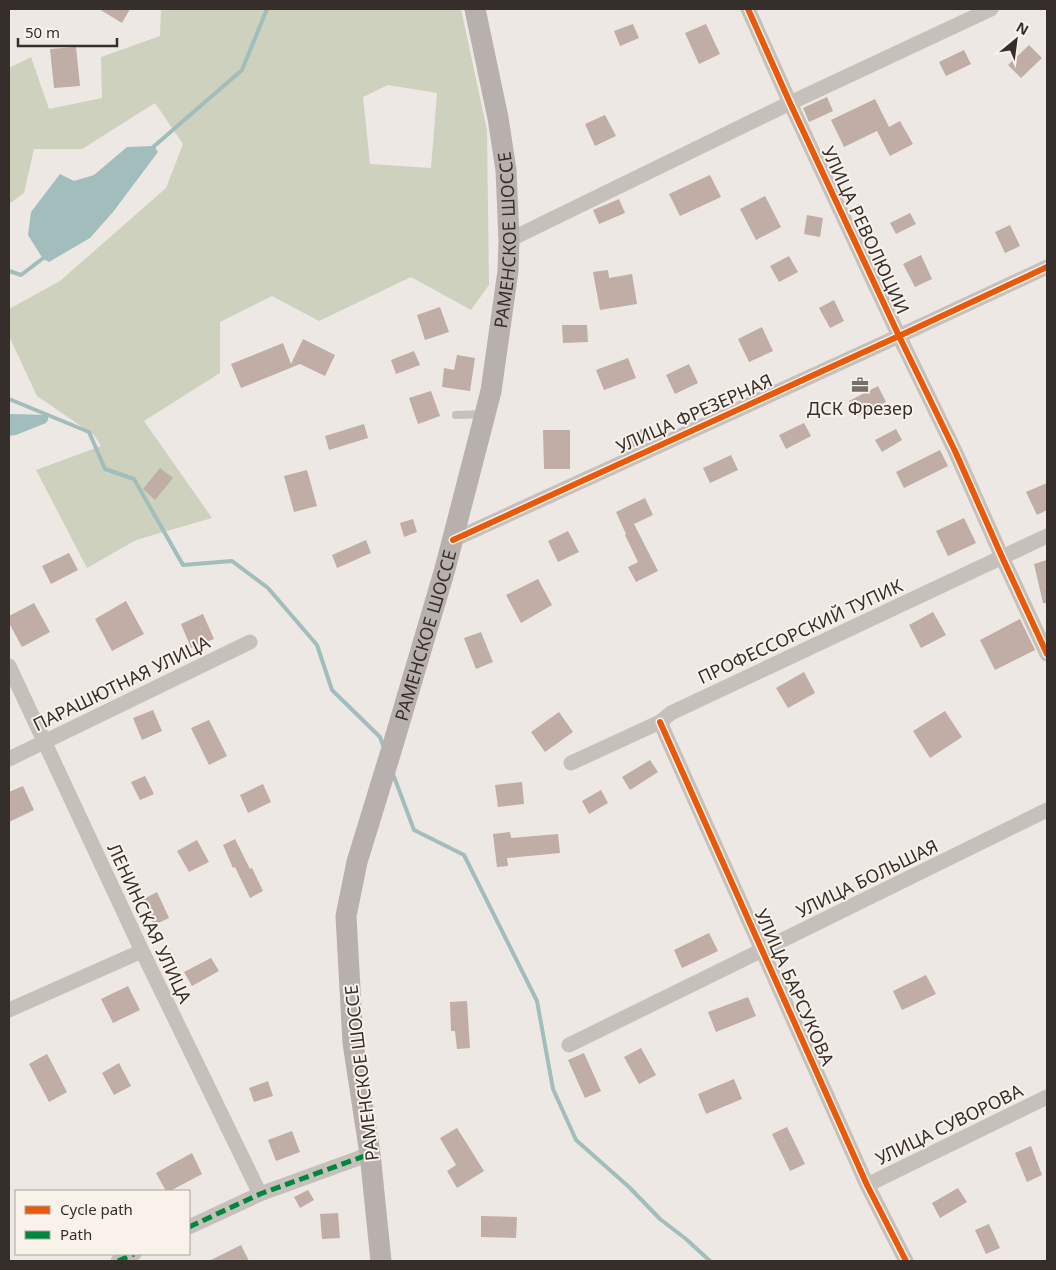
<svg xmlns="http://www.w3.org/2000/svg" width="1056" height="1270" font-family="'Noto Sans',sans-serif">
<rect width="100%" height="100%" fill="#ede8e3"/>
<path fill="#ced1be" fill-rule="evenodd" d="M161 9H461L487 130 489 285 471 310 411 277 319 321 272 296 220 322V373L144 421 212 518 136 540 87 568 36 470 101 446 94 435 37 396 9 336V309L60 281 166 188 183 144 155 103 82 149H34L24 193 9 204V68L31 57 49 109 102 98 101 57 160 36ZM388 85 437 93 431 168 370 164 363 97Z"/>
<path fill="#a1bdbc" d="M154 146 158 152 113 212 90 238 49 262 43 259 28 235 31 212 60 174 74 181 94 175 127 147Z
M10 414 48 415V420L46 423 16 435 9 436V416Z"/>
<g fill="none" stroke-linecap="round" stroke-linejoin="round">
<path stroke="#a1bdbc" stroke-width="4" d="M152 148 242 70 267 9
M9 271 21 275 46 256
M9 399 89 432 105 469 134 479 183 565 232 561 268 588 317 645 332 690 380 737 384 748
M393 774 414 830 464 855 537 1001 553 1089 576 1140 629 1187 660 1219 686 1239 710 1261"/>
</g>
<path fill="#bfada6" d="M99 9H130L122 23Z
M633 24 639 38 620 46 614 31Z
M706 24 720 54 699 64 685 33Z
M1029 45 1042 58 1021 78 1008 65Z
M76 47 80 86 54 88 50 49Z
M964 50 971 64 946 76 939 62Z
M827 97 833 111 809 122 803 108Z
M875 99 889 127 900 121 913 144 890 156 877 131 844 147 831 120Z
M605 115 616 136 595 146 585 124Z
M710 175 721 197 680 216 669 194Z
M765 196 781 227 756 240 740 209Z
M619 199 625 213 599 224 593 210Z
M910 213 916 224 896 234 890 223Z
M807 215 823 218 820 237 804 234Z
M1010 225 1020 246 1005 253 995 232Z
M921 255 932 279 915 287 903 264Z
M789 256 798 272 779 282 770 266Z
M608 270 609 278 632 274 637 304 600 310 593 272Z
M834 300 844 321 830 328 819 308Z
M440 307 449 332 425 340 417 315Z
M562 325H587L588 342 563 343Z
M762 327 773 351 749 362 738 339Z
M303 339 335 355 325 376 300 364 241 388 231 364 283 343 291 364Z
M414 351 420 365 396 374 391 360Z
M457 355 475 358 470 391 442 387 444 368 454 370Z
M628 358 636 378 604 390 596 370Z
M689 364 698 383 675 394 666 375Z
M878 386 886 402 857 416 849 401Z
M431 391 440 416 418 424 409 398Z
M804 423 811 436 786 449 779 435Z
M364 424 368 438 329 450 325 436Z
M642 429 647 441 627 450 622 437Z
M896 429 902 440 882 452 875 440Z
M543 430H570V469H544Z
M940 450 948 466 904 488 896 472Z
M731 455 738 470 710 483 703 468Z
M160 468 173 478 155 500 143 489Z
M307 470 317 506 294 512 284 476Z
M1047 483V510L1037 515 1026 492Z
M645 498 653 515 634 524 658 571 636 582 628 567 638 562 625 535 626 534 616 512Z
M964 518 976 543 948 556 936 531Z
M413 519 417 532 404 537 400 523Z
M568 531 579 552 558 562 548 541Z
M366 540 371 553 337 568 332 555Z
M69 553 78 570 51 584 42 566Z
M1047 560V603H1043L1034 564Z
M538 579 552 605 521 623 506 595Z
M126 601 144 634 112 651 95 619Z
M34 603 50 632 22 647 9 623V616Z
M933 612 946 635 921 648 909 625Z
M203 614 214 639 191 648 181 624Z
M1020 619 1035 650 995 670 980 640Z
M481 632 493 662 476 669 464 638Z
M804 672 815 693 788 708 776 688Z
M153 710 162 731 142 740 133 718Z
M945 711 962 737 930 758 913 731Z
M559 712 573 732 545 752 531 732Z
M209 720 227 756 209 765 191 728Z
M650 760 658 772 630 790 622 777Z
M145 776 154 794 140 800 131 782Z
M522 782 524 804 498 807 495 785Z
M263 784 271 802 248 813 240 795Z
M23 786 34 810 9 822V792Z
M601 790 608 803 589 814 582 801Z
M510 832 511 838 558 834 560 853 507 858 508 866 497 867 493 834Z
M235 839 250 869 252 868 263 891 250 898 235 867 233 868 223 845Z
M197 840 209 862 189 872 177 851Z
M157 892 169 918 154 925 142 900Z
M709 933 718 951 682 968 674 950Z
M211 958 219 971 192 986 184 972Z
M926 975 936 994 902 1010 893 991Z
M128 986 140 1010 113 1023 101 999Z
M748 997 756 1016 716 1032 708 1012Z
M467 1001 470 1048 457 1049 455 1031H451L450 1002Z
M641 1048 656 1075 639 1084 624 1057Z
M584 1053 601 1091 585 1098 568 1060Z
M47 1054 67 1092 49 1102 29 1064Z
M119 1063 131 1086 114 1095 102 1073Z
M734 1079 742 1099 706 1114 698 1094Z
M268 1081 273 1096 254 1102 249 1088Z
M787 1127 805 1164 790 1171 772 1134Z
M457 1128 484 1171 457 1188 447 1171 456 1165 440 1138Z
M292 1131 300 1152 276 1161 268 1140Z
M1031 1146 1042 1175 1027 1182 1015 1153Z
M192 1153 202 1174 170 1191H166L156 1173Z
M958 1188 967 1202 940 1218 932 1203Z
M308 1190 314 1200 300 1208 294 1197Z
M338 1213 340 1238 322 1239 320 1214Z
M481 1216 517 1217 516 1238 481 1237Z
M989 1224 1000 1248 986 1254 975 1230Z
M241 1245 249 1261H209Z"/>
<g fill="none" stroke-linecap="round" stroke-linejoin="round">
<path stroke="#c6c0bb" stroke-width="8" d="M456 415 483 414"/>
<path stroke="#c6c0bb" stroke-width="15" d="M748 9 790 103 899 336 955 451 1002 557 1047 654
M509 240 790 103 991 9
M453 540 899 336 1047 267
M9 666 142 951 260 1194
M660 722 867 1185 906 1261
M9 759 250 642
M571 763 660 722 671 713 1047 536
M9 1010 142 951
M569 1045 1047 810
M867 1185 1047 1097
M189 1227 260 1194 370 1154
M118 1261 134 1254"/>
<path stroke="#b7b0ac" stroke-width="21" id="s1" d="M381 1261 370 1154 353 1043 346 916 357 862 392 748 445 569 491 391 508 271 509 240 506 170 498 118 475 9"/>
<path stroke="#00873e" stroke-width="5" stroke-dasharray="10 5" stroke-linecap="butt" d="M189 1227 260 1194 370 1154
M118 1261 134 1254"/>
<g stroke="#f8f2eb" stroke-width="9">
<path id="cycleway" d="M748 9 790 103 899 336 955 451 1002 557 1047 654
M453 540 899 336 1047 267
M660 722 867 1185 906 1261"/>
</g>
<use href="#cycleway" stroke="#e8590c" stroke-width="6"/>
</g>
<defs>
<g id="office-bare" transform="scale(1.35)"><path d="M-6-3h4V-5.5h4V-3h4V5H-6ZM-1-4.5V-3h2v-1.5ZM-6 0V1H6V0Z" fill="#766f6b" stroke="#f8f2eb" stroke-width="2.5" paint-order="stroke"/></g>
</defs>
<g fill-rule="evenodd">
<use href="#office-bare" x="860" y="385"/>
</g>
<g text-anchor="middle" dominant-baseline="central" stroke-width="4" stroke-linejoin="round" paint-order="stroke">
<g font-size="18" fill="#362e2a" stroke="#f8f2eb">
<text transform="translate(866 230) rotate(65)">УЛИЦА РЕВОЛЮЦИИ</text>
<text stroke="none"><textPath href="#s1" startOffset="1044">РАМЕНСКОЕ ШОССЕ</textPath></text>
<text transform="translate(694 413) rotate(-24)">УЛИЦА ФРЕЗЕРНАЯ</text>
<text transform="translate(800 631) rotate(-25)">ПРОФЕССОРСКИЙ ТУПИК</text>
<text stroke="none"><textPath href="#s1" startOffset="639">РАМЕНСКОЕ ШОССЕ</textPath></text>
<text transform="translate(121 683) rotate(-26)">ПАРАШЮТНАЯ УЛИЦА</text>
<text transform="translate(867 878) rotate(-26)">УЛИЦА БОЛЬШАЯ</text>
<text transform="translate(150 923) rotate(65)">ЛЕНИНСКАЯ УЛИЦА</text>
<text transform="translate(795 987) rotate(66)">УЛИЦА БАРСУКОВА</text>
<text transform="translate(361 1073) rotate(-97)">РАМЕНСКОЕ ШОССЕ</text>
<text transform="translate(949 1124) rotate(-26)">УЛИЦА СУВОРОВА</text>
</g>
<g font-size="18" fill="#362e2a" stroke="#f8f2eb">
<text x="860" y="408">ДСК Фрезер</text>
</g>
</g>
<rect width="1056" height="1270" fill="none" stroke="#362e2a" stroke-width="20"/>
<rect x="15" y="1190" width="175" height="65" fill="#f8f2eb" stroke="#aaa49e"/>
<rect x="25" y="1206" width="25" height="8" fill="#e8590c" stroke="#aaa49e"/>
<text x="60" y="1215" font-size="15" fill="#362e2a">Cycle path</text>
<rect x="25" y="1231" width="25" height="8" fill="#00873e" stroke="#aaa49e"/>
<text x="60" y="1240" font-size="15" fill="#362e2a">Path</text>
<g transform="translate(1016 40) rotate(29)" stroke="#f8f2eb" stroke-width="4" paint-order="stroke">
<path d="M0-4L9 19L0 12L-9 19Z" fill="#362e2a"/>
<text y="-8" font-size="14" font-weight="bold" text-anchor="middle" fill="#362e2a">N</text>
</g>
<path d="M18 38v8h99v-8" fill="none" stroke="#362e2a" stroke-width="2.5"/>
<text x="25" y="38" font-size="15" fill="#362e2a" stroke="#f8f2eb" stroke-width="4" paint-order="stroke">50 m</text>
</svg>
